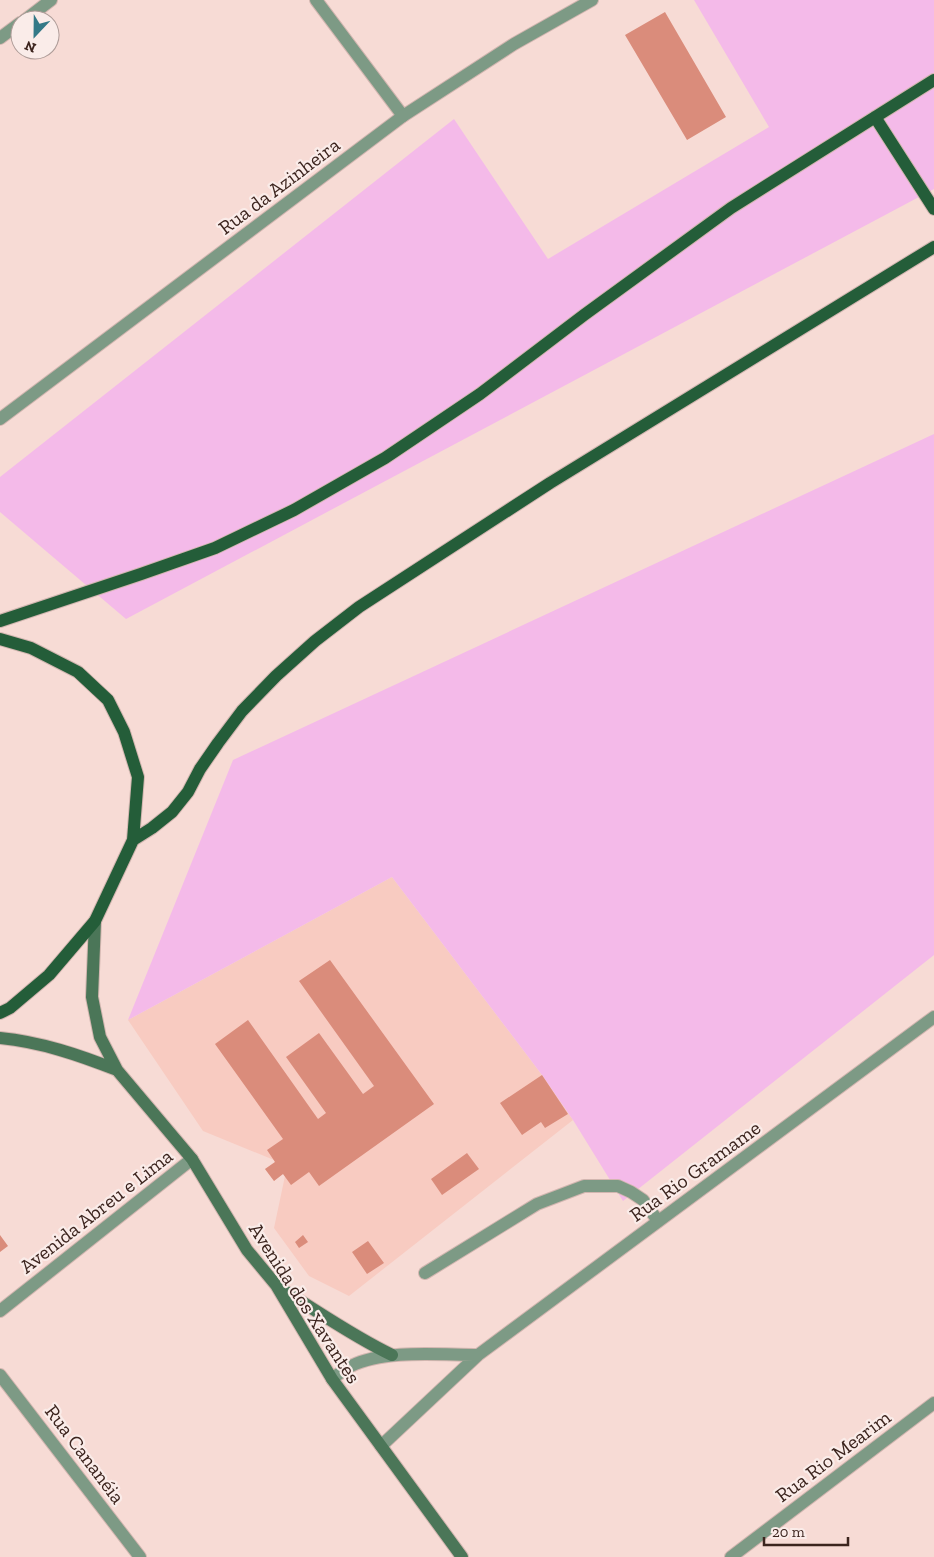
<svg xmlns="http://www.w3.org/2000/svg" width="934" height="1557" font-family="'Zilla Slab',serif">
<rect width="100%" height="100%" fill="#f7dbd5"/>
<path fill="#f8cbc1" d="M392 877 542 1075 573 1120 349 1296 309 1276 274 1228 285 1176 283 1174 274 1181 265 1169 275 1162 274 1160 203 1131 128 1020Z"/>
<path fill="#f4bae9" d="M694 0H934V189L126 619 0 512V477L454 119 548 259 769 127Z
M934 434V955L623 1201 573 1120 542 1075 392 877 128 1020 233 760Z"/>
<path fill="#da8c7b" d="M665 12 726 117 687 140 625 35Z
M330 960 434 1104 319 1186 309 1172 291 1185 283 1174 274 1181 265 1169 275 1162 267 1150 283 1139 215 1044 248 1020 318 1119 326 1113 286 1057 319 1033 363 1094 374 1086 299 981Z
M542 1075 568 1114 545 1128 541 1122 522 1135 500 1103Z
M467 1153 479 1169 442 1195 431 1179Z
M0 1235 8 1246 0 1252Z
M303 1235 308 1242 299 1248 295 1242Z
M368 1241 384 1263 367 1274 352 1252Z"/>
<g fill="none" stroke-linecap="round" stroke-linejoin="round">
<g stroke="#d2b6b0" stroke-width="14">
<path id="service" d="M425 1273 537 1204 584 1186H618L631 1192 643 1200 658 1221"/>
</g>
<g stroke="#d2b6b0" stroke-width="14">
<path id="minor" d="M316 0 403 116
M25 20 51 0
M0 38 20 23
M0 1311 192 1159
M0 1375 140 1557
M731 1557 934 1403"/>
</g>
<g stroke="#d2b6b0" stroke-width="14">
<path id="tertiary" d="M0 419 403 116 514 44 592 0
M332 1379C338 1375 344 1369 351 1366 385 1349 441 1355 478 1355
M381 1446 478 1355 934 1017"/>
</g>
<g stroke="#d2b6b0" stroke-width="14">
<path id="secondary" d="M95 921 92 997 100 1037 117 1070 192 1159 247 1250 276 1285 332 1379 462 1557
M0 1038C41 1042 79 1055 117 1070
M278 1287C316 1310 352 1336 392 1355"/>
</g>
<g stroke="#d2b6b0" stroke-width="14">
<path id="primary" d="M875 117 934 209
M0 621 141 574 215 548 294 510 385 458 480 394 584 315 731 208 934 80
M0 639 31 648 78 672 108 700 124 732 138 777 133 840 95 921 49 975 10 1008 0 1013
M133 840 152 828 172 812 188 792 200 769 218 743 242 711 276 676 315 641 359 607 550 483 934 247"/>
</g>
<use href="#service" stroke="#7d9a85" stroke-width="12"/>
<use href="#minor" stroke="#7d9a85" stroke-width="12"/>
<use href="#tertiary" stroke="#7d9a85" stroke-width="12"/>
<use href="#secondary" stroke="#4b7658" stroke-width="12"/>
<use href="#primary" stroke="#245d39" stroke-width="12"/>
</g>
<g text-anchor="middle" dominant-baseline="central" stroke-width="4.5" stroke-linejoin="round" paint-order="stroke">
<g font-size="20" fill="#3c241e" stroke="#faece9">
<text transform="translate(279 186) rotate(-37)">Rua da Azinheira</text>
<text transform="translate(695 1171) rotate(-36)">Rua Rio Gramame</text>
<text transform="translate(96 1211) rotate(-38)">Avenida Abreu e Lima</text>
<text transform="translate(305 1303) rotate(57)">Avenida dos Xavantes</text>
<text transform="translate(85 1454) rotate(53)">Rua Cananéia</text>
<text transform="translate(833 1456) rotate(-37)">Rua Rio Mearim</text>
</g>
</g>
<g transform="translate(35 35) rotate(202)"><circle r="24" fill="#faece9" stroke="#ae9c98"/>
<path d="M0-4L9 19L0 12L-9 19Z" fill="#347987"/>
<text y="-8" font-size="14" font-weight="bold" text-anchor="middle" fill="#3c241e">N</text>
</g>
<path d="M764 1537v8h84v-8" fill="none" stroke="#3c241e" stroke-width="2.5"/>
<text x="772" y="1537" font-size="15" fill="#3c241e" stroke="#faece9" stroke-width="4" paint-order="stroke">20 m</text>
</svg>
